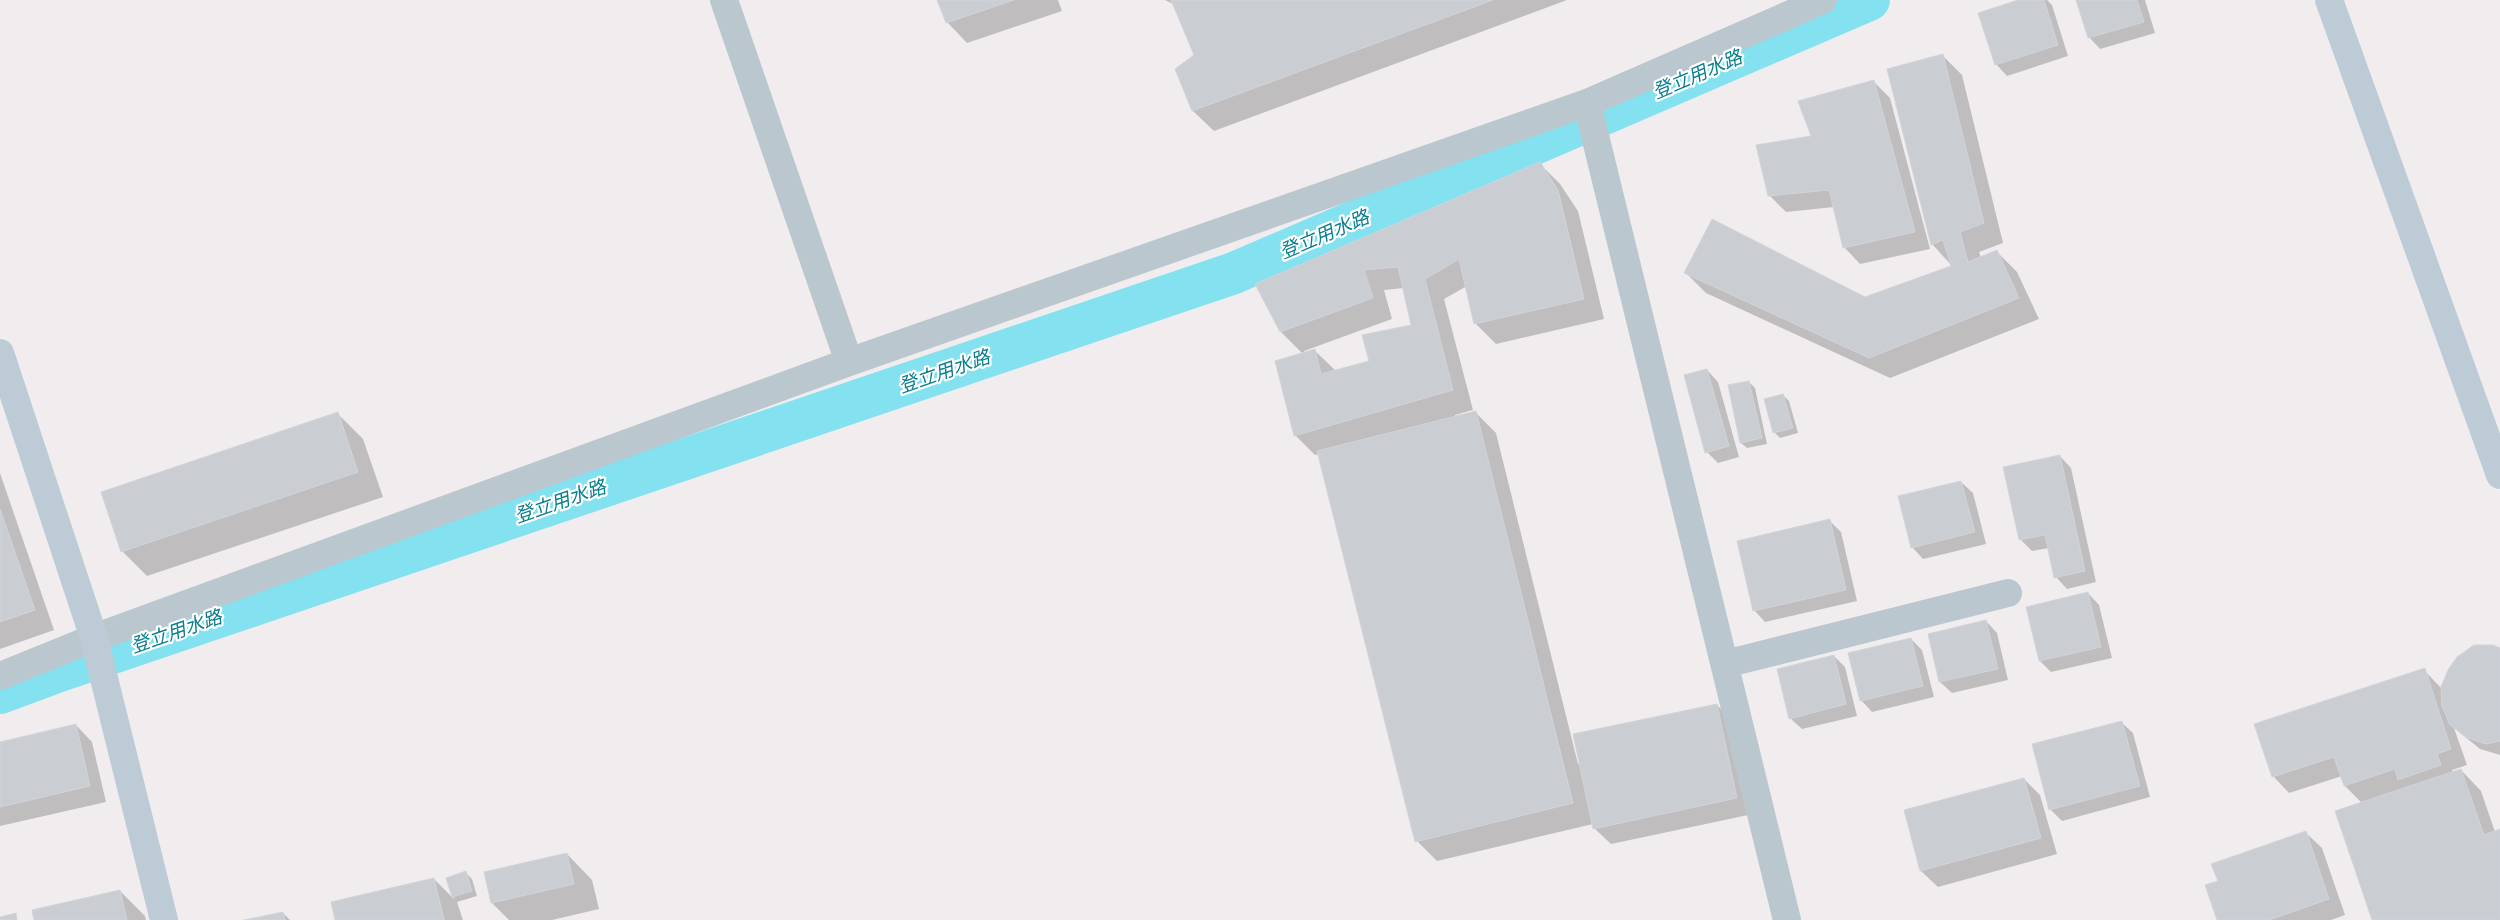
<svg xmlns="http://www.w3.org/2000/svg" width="2500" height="920" font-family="'Archivo Narrow','Noto Sans JP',sans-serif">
<rect width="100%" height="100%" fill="#f1edee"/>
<path fill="#0003" fill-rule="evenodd" d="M938 0H1058L1062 11 967 43 947 22Z
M1165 0H1567L1214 131 1193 111 1177 69 1196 55 1175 5Z
M2022 0H2047L2052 5 2068 56 2007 76 1996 64Z
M2078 0H2145L2155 33 2100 49 2089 37Z
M1942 55 1962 75 2003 243 1979 252 1981 258 1997 252 2017 272 2039 319 1890 378 1706 293 1686 273 1865 298 1952 266 1933 245 1888 69Z
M1874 82 1890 98 1930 249 1860 264 1844 247 1834 207 1786 212 1769 195 1812 137Z
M1539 163 1560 184 1578 211 1604 319 1496 344 1476 324 1467 286 1444 299 1473 410 1455 415V418L1476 413 1496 433 1578 764 1717 705 1733 721 1753 814 1611 844 1594 828 1593 824 1437 861 1417 841 1320 454 1315 455 1295 435 1303 354 1281 332 1257 285ZM1404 288 1413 326 1371 362 1335 370 1314 350 1304 353V351L1392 319 1384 290Z
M1707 370 1718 382 1739 457 1718 463 1707 452Z
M1749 382 1755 388 1767 444 1747 448 1741 443Z
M1783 395 1789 401 1798 433 1780 438 1774 432Z
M337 413 363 439 383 497 147 576 122 551Z
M2060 456 2071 468 2096 582 2067 589 2056 577 2049 548 2032 551 2021 540 2005 468Z
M0 473 54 630 0 649Z
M1961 482 1973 493 1986 544 1923 559 1912 547Z
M1830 521 1841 532 1857 601 1765 622 1754 610Z
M2088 593 2099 605 2112 658 2051 672 2040 661Z
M1986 621 1997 633 2008 680 1952 693 1940 682 1929 635Z
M1911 639 1922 650 1934 697 1872 712 1861 700Z
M2500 650V755L2480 749 2454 728 2467 765 2452 770 2453 773 2461 770 2481 791 2495 832 2500 831V920H2373L2362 803 2345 786 2342 776 2289 793 2273 776 2424 670 2442 689Z
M1834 656 1845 667 1857 716 1802 729 1790 718Z
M2121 722 2133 733 2150 797 2062 821 2051 810 2033 745Z
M76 725 92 742 106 802 0 826V743Z
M2024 779 2040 795 2057 854 1938 887 1921 871 1905 811Z
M2305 832 2322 848 2345 915 2331 920H2219V882Z
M567 854 592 880 599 909 552 920H509L492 903 486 873Z
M466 873 472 879 477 896 457 902 463 920H337L434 879 454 899 447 879Z
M120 891 145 916 146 920H36Z
M283 913 290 920H250Z"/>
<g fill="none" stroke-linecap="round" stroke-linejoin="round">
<path stroke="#84e2f0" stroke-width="42" d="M0 693 62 670 1234 273 1869 0"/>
</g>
<path fill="#caced3" stroke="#d1d4da" d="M937 0H1014L946 23Z
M1171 0H1493L1192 111 1175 69 1194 55Z
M2018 0H2044L2058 45 1995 65 1978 13Z
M2076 0H2137L2144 22 2088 38Z
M1943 54 1984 223 1960 232 1968 262 1997 250 2019 298 1869 358 1684 273 1712 219 1865 297 1951 266 1943 240 1931 245 1887 69Z
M1874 80 1915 232 1843 248 1829 190 1768 196 1756 145 1811 136 1798 101Z
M1540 162 1558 190 1584 299 1474 324 1459 259 1425 279 1453 390 1294 436 1275 361 1315 349 1321 374 1369 361 1362 335 1411 325 1398 267 1364 270 1373 298 1280 332 1255 284Z
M1707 369 1729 446 1705 453 1684 375Z
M1749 381 1762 438 1740 443 1728 385Z
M1783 394 1793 428 1773 433 1764 399Z
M1476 411 1573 803 1415 842 1317 451Z
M338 412 358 472 121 552 101 492Z
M2060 455 2085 571 2054 578 2045 535 2019 540 2003 467Z
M1961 481 1975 532 1911 548 1898 496Z
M0 509 35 610 0 622Z
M1830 519 1846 590 1753 611 1737 541Z
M2088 592 2101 647 2039 661 2026 607Z
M1986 620 1998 669 1939 682 1928 634Z
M1911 638 1923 686 1860 701 1848 653Z
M2474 645H2493L2500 648V741L2486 744 2468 738 2450 725 2442 706 2441 687 2448 670 2457 657Z
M1834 655 1846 704 1789 719 1777 669Z
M2425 668 2451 749 2437 754 2441 765 2398 780 2395 769 2344 786 2334 757 2272 777 2254 724Z
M1717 704 1737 798 1593 829 1573 734Z
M2122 721 2140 786 2049 810 2032 744Z
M76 724 90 786 0 807V742Z
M2461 769 2484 835 2500 829V920H2372L2335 811Z
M2024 778 2041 838 1920 871 1904 810Z
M2306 831 2329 899 2269 920H2217L2205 885 2218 881 2211 864Z
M567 853 574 884 491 903 484 872Z
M466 871 472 891 452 897 446 878Z
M434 878 444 920H335L331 902Z
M120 890 127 920H34L32 910Z
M283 912 285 920H244Z
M16 913 17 920H0V917Z"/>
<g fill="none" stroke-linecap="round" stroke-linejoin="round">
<path stroke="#bbc7ce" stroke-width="28" d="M724 0 849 362
M1587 103 1787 920
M1725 664 2008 593
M0 676 94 638 849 362 1587 103 1823 0"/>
<path stroke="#bdcbd6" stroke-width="28" d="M2329 0 2500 475
M0 353 94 638 164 920"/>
</g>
<g text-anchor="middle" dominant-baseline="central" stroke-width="4.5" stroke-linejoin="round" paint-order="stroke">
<g font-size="19" font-style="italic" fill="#077d8f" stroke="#fff">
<text transform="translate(1697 74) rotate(-23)">登立用水路</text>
<text transform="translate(1324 234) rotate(-23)">登立用水路</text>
<text transform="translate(944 371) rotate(-19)">登立用水路</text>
<text transform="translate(560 501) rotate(-19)">登立用水路</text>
<text transform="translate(176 631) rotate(-19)">登立用水路</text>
</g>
</g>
</svg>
